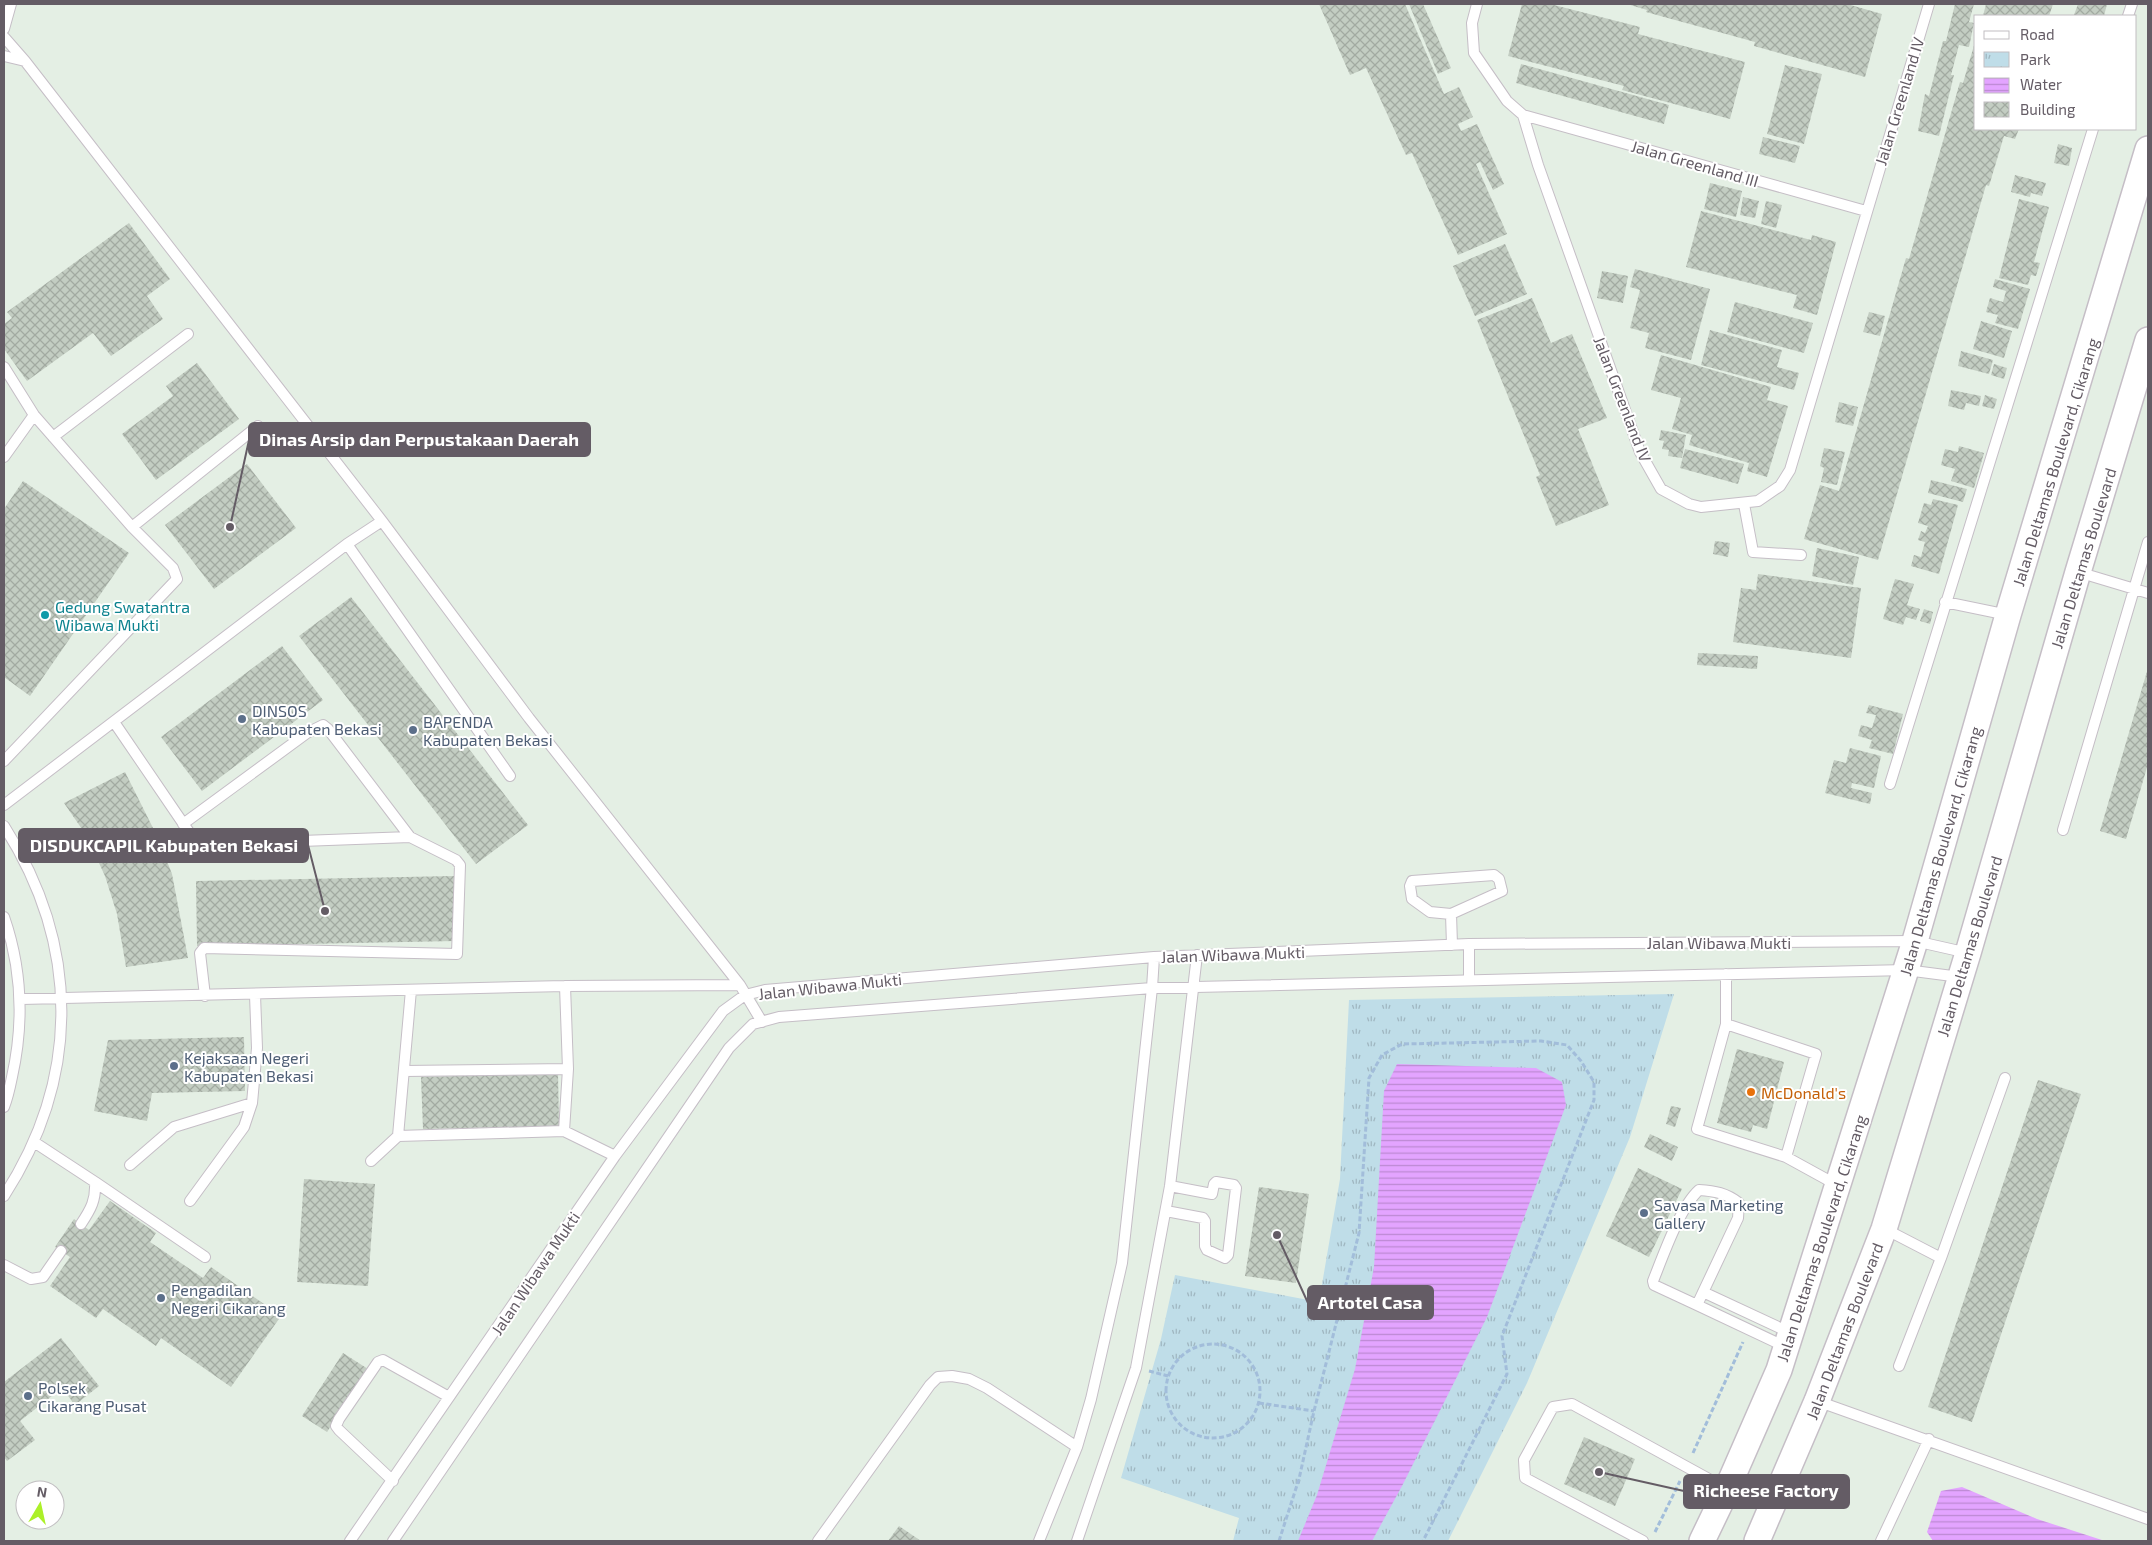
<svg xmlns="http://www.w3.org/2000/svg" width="2152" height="1545" font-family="'Exo 2',sans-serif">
<defs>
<pattern id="park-tufts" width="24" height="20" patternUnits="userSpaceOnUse" patternTransform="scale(1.25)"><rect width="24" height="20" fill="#bfdde8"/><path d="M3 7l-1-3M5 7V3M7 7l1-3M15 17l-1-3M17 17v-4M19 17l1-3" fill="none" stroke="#9fb6c0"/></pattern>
<pattern id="water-rules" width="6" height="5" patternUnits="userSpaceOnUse" patternTransform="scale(1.25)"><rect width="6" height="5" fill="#e3a4ff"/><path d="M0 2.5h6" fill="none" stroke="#bc89d2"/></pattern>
<pattern id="building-cross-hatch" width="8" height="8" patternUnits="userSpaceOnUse" patternTransform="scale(1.25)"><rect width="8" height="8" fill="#c3cdc2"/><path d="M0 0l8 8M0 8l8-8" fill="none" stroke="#a2aaa1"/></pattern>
</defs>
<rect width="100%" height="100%" fill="#e4efe4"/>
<path fill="url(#park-tufts)" d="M1674 994 1630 1137 1527 1383 1448 1541H1233L1239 1518 1121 1478 1161 1339 1175 1275 1319 1302 1340 1179 1349 1000Z"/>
<path fill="url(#water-rules)" d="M1397 1064 1536 1068 1562 1082 1566 1105 1487 1317 1402 1486 1372 1541H1298L1317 1495 1355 1369 1374 1267 1384 1091Z
M1962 1487 2037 1519 2105 1541H1933L1927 1532 1941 1491Z"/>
<path fill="url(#building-cross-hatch)" d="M1319 4H1405L1444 94 1459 87 1473 117 1458 124 1461 131 1477 124 1504 184 1493 190 1480 162 1476 164 1507 234 1458 255 1412 153 1406 155 1366 68 1350 75Z
M1409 4H1423L1451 68 1438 74Z
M1522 4H1550L1640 27 1638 34 1745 62 1730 119 1622 90 1624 86 1508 56Z
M1627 4H1847L1882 14 1865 77 1754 46 1755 42 1646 12 1647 10Z
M1955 4H1974L1969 22 1974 23 1969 47 1959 45 1951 75H1954L1939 136 1918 131 1925 94 1929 96 1943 41H1946Z
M1986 4H2053L2049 16H1983Z
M2078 4H2107L2104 16 2074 15Z
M1975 42 1976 129H2019L2015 139 2004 136 1989 186 1986 185 1878 560 1804 539 1820 485 1839 491 1906 258 1909 259 1960 82 1963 83Z
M1521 64 1669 105 1664 124 1516 83Z
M1785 65 1822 74 1804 144 1767 134Z
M1763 137 1800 146 1795 163 1759 154Z
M2058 144 2072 148 2069 166 2054 163Z
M2015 175 2046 183 2042 196 2031 193 2030 197 2011 192Z
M1710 183 1742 191 1736 217 1704 209Z
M1743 197 1759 201 1755 218 1740 215Z
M2019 199 2049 207 2034 262 2040 263 2036 276 2031 275 2028 285 1999 278Z
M1766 201 1782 205 1776 228 1761 224Z
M1701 211 1811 240 1812 235 1836 242 1817 315 1793 308 1797 295 1686 267Z
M129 223 170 279 147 296 163 319 111 356 93 333 27 381 4 349V324L12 318 7 312Z
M1505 244 1527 294 1475 316 1453 266Z
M1635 269 1710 289 1691 360 1645 348 1649 333 1630 328 1640 290 1630 287Z
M1602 271 1628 276 1623 303 1597 298Z
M1995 279 2030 289 2018 329 1995 323 1998 315 1986 312 1990 298 2003 302 2006 291 1993 287Z
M1532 298 1551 343 1572 334 1607 418 1578 429 1609 505 1556 526 1536 477 1540 475 1477 320Z
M1735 302 1813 323 1804 353 1727 332Z
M1869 312 1885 316 1880 336 1863 332Z
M1981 321 2012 331 2004 358 1973 349Z
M1710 330 1782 350 1777 367 1799 373 1794 390 1701 365Z
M1961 351 1993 360 1989 374 1958 366Z
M1661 355 1771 387 1767 400 1788 406 1767 477 1747 471 1749 463 1689 445 1692 435 1672 429 1681 398 1651 390Z
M197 363 239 419 156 480 122 434 173 396 166 386Z
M1994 364 2007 368 2004 379 1991 375Z
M1951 390 1981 396 1979 406 1966 403 1964 410 1948 406Z
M1985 395 1997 399 1994 409 1982 406Z
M1839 402 1858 407 1853 426 1835 422Z
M1661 430 1686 435 1682 458 1668 456 1669 450 1662 449 1664 441 1659 440Z
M1959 446 1984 453 1974 488 1951 481 1955 469 1941 465 1945 449 1958 452Z
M1824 448 1845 452 1837 485 1821 482 1824 468 1820 466Z
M1685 449 1744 464 1738 484 1680 468Z
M247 464 296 528 214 589 165 525Z
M1931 480 1967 489 1963 502 1928 493Z
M23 481 129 553 30 696 4 677V509Z
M1933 499 1958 505 1939 574 1911 566 1914 555 1921 557 1925 542 1918 540 1921 531 1925 533 1928 526 1918 523 1924 503 1931 505Z
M1715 541 1730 543 1728 557 1713 554Z
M1817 548 1859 557 1853 585 1812 576Z
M1758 574 1861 588 1851 658 1733 642 1741 588 1756 590Z
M1895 579 1914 584 1907 605 1920 609 1916 620 1906 617 1903 625 1883 619Z
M351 597 528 825 476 864 299 636Z
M1924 609 1933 612 1930 624 1920 621Z
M282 646 323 700 202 791 161 737Z
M1698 653 1758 656 1757 669 1697 665Z
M2148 668V764L2126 839 2100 831Z
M1869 705 1903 714 1893 754 1869 748 1872 740 1858 736 1861 725 1872 728 1876 715 1866 713Z
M1850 748 1881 756 1874 788 1852 783 1851 788 1872 793 1870 804 1825 793 1834 760 1846 763Z
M125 772 157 836 172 874 188 958 126 967 117 914 105 876 86 835 64 803Z
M454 876 455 941 197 946 196 881Z
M244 1037 245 1091 152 1093 147 1121 94 1111 108 1040Z
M1737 1049 1784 1062 1767 1129 1753 1125 1751 1132 1717 1123Z
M558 1073 559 1126 423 1129 421 1077Z
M2038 1080 2081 1094 1972 1422 1928 1407Z
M1671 1106 1681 1108 1675 1127 1666 1124Z
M1650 1134 1678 1147 1672 1161 1644 1147Z
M1638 1168 1682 1189 1649 1257 1606 1236Z
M304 1179 375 1184 368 1286 297 1282Z
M1259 1187 1309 1194 1296 1283 1245 1276Z
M110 1201 156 1233 150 1242 203 1278 211 1267 281 1316 231 1387 161 1338 156 1346 103 1309 96 1318 50 1286 70 1257 55 1247 74 1219 89 1230Z
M61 1338 99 1386 75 1405 62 1388 20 1421 35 1440 7 1461 4 1457V1382Z
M343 1353 368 1369 327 1432 302 1416Z
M1584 1437 1635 1459 1615 1506 1564 1484Z
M899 1526 921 1541H888Z"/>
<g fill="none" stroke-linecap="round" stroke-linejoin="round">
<g stroke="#c5bec6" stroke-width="12">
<path id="service" d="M1477 4 1472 23 1474 53 1507 101 1523 115 1538 165 1640 452 1661 489 1689 504 1701 507 1758 501 1780 486 1790 470 1929 4
M2128 16 2132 4
M4 29 11 4
M4 37 25 61 382 521 529 718 740 985 762 1022
M4 56 25 61
M1523 115 1866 211
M4 367 34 415 132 527 173 568 177 579 4 761
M53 437 188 334
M4 457 34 415
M1744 504 1753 552 1801 555
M132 527 258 426
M347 544 510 776
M2078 572 2148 593
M1945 602 2008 615
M114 722 191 835 201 842 217 844 410 837
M1890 784 2093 129
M4 805 347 544 382 521
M183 824 307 733 323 725 328 729 410 837 456 860 460 865 457 954 204 948 200 953 205 996
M4 826C80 945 81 1077 4 1196
M2063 830 2148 542
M1451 914 1502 891 1499 879 1494 875 1412 881 1410 886 1412 899 1430 912 1451 914 1452 945
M4 917C22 969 24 1023 12 1077 10 1087 8 1097 4 1107
M1469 944V980
M411 990 398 1136 564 1131 615 1156
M21 999 565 986 740 985
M1726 1024 1816 1054 1786 1157 1697 1129 1726 1024V974
M404 1071 568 1069
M564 1131 568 1069 565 986
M34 1142 95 1182C96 1200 91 1209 81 1224
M1786 1157 1837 1185
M371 1161 398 1136
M130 1165 174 1127 252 1103
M95 1182 205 1257
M1699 1190C1715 1191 1726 1193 1739 1203L1738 1218 1697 1305 1654 1285 1653 1281C1663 1256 1680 1207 1699 1190Z
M190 1201 244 1127 252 1103 257 1048 255 995
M1166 1211 1203 1218 1205 1221V1246L1207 1250 1225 1258 1228 1255 1236 1188 1234 1185 1216 1182 1214 1184 1212 1194 1170 1186
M1885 1229 1941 1258 2005 1078
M4 1265 31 1279 43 1277 61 1251
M1703 1292 1791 1333
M1697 1305 1786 1347
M1899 1366 1941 1258
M1817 1401 2148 1519
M393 1481 339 1430 336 1426 339 1419 378 1362 383 1360 449 1397
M350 1541 615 1156 723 1011 745 995 765 990 1154 957 1469 944 1915 941 1968 953
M393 1541 729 1048 753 1024 779 1017 1152 988 1906 970 1960 977
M818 1541 930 1385 938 1377 952 1376 969 1379 987 1388 1077 1447
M1039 1541 1077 1447 1091 1399 1122 1263 1152 988 1154 957
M1077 1541 1136 1368 1170 1186 1197 955
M1643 1541 1525 1478 1524 1460 1553 1407 1572 1404 1727 1489
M1881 1541 1929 1439"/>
</g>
<g stroke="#c5bec6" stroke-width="28">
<path id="tertiary" d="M1702 1541 1727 1489 1779 1370 1915 941 2008 615 2148 149
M1757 1541 1817 1401 1884 1229 1968 953 2078 572 2148 340"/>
</g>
<path stroke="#a2bdda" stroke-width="3" stroke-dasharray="5 2.5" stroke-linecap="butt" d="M1166 1391a47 47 0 1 1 94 0a47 47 0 1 1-94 0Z
M1149 1371 1168 1376
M1259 1403 1314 1411
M1693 1453 1743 1342
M1655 1532 1680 1481
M1279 1541 1299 1479 1314 1411 1359 1233 1369 1078 1382 1055 1402 1044 1541 1041 1567 1045 1581 1061 1594 1082V1100L1502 1336 1507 1374 1423 1541"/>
<use href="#service" stroke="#fff" stroke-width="10"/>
<use href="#tertiary" stroke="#fff" stroke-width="25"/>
</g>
<circle fill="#0f9aa8" stroke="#fff" stroke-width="2" cx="45" cy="615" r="5"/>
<g fill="#5c6f8a" stroke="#fff" stroke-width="2">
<circle cx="242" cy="719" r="5"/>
<circle cx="413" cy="730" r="5"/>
<circle cx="174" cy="1066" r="5"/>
<circle cx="1644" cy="1213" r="5"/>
<circle cx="161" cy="1298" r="5"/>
<circle cx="28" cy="1396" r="5"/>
</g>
<circle fill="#e8710a" stroke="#fff" stroke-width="2" cx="1751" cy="1092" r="5"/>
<g text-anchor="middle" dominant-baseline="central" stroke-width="4" stroke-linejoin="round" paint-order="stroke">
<g font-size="16" fill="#645c65" stroke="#fff">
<text transform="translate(1899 101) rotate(-73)">Jalan Greenland IV</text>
<text transform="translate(1695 163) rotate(16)">Jalan Greenland III</text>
<text transform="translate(1623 399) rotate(69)">Jalan Greenland IV</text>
<text transform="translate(2055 462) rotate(-73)">Jalan Deltamas Boulevard, Cikarang</text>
<text transform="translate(2083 558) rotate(-73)">Jalan Deltamas Boulevard</text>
<text transform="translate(1940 851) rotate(-74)">Jalan Deltamas Boulevard, Cikarang</text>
<text x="1719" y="942">Jalan Wibawa Mukti</text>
<text transform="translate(1969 946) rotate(-73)">Jalan Deltamas Boulevard</text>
<text transform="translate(1233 954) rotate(-2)">Jalan Wibawa Mukti</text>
<text transform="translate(830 986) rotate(-6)">Jalan Wibawa Mukti</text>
<text transform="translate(1821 1238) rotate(-72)">Jalan Deltamas Boulevard, Cikarang</text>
<text transform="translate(535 1273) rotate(-56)">Jalan Wibawa Mukti</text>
<text transform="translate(1844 1331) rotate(-69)">Jalan Deltamas Boulevard</text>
</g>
<g font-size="16" fill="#0d838f" stroke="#fff" text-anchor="start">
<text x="55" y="606">Gedung Swatantra<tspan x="55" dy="18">Wibawa Mukti</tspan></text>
</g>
<g font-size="16" fill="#4e5e75" stroke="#fff" text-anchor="start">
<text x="252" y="710">DINSOS<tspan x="252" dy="18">Kabupaten Bekasi</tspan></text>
<text x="423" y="721">BAPENDA<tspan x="423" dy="18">Kabupaten Bekasi</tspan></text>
<text x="184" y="1057">Kejaksaan Negeri<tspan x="184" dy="18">Kabupaten Bekasi</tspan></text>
<text x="1654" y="1204">Savasa Marketing<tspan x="1654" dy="18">Gallery</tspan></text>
<text x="171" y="1289">Pengadilan<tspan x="171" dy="18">Negeri Cikarang</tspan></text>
<text x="38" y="1387">Polsek<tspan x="38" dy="18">Cikarang Pusat</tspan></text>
</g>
<g font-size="16" fill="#c56008" stroke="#fff" text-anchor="start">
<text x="1761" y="1092">McDonald's</text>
</g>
</g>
<path fill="none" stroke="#645c65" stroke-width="2" d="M230 527L249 440M325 911L308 845M1277 1235L1308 1303M1599 1472L1684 1491"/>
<g fill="#645c65" stroke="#fff" stroke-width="2">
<circle cx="230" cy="527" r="5"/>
<circle cx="325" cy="911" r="5"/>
<circle cx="1277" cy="1235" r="5"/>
<circle cx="1599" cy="1472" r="5"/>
</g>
<g fill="#645c65" stroke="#645c65" stroke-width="2">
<rect x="249" y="423" width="341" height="33" rx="5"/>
<rect x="19" y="829" width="289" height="33" rx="5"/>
<rect x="1308" y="1286" width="125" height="33" rx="5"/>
<rect x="1684" y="1475" width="165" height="33" rx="5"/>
</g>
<g font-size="18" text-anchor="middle" font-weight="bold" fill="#fff">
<text x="419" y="446">Dinas Arsip dan Perpustakaan Daerah</text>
<text x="164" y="852">DISDUKCAPIL Kabupaten Bekasi</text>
<text x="1370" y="1309">Artotel Casa</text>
<text x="1766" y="1497">Richeese Factory</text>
</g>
<rect width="2152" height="1545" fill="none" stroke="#645c65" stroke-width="10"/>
<rect x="1974" y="15" width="162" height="115" fill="#ffffff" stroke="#c1bec1"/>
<rect x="1984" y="31" width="25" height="8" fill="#ffffff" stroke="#c1bec1"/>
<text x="2020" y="40" font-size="15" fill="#645c65">Road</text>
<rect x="1984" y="52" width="25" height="15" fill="url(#park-tufts)" stroke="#c1bec1"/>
<text x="2020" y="65" font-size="15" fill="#645c65">Park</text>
<rect x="1984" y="78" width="25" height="15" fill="url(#water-rules)" stroke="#c1bec1"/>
<text x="2020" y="90" font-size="15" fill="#645c65">Water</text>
<rect x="1984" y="102" width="25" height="15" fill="url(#building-cross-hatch)" stroke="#c1bec1"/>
<text x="2020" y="115" font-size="15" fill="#645c65">Building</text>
<g transform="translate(40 1505) rotate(9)"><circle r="24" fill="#ffffff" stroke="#c1bec1"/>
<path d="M0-4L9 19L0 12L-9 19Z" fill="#acf029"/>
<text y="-8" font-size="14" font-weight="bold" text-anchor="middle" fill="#645c65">N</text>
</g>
</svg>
